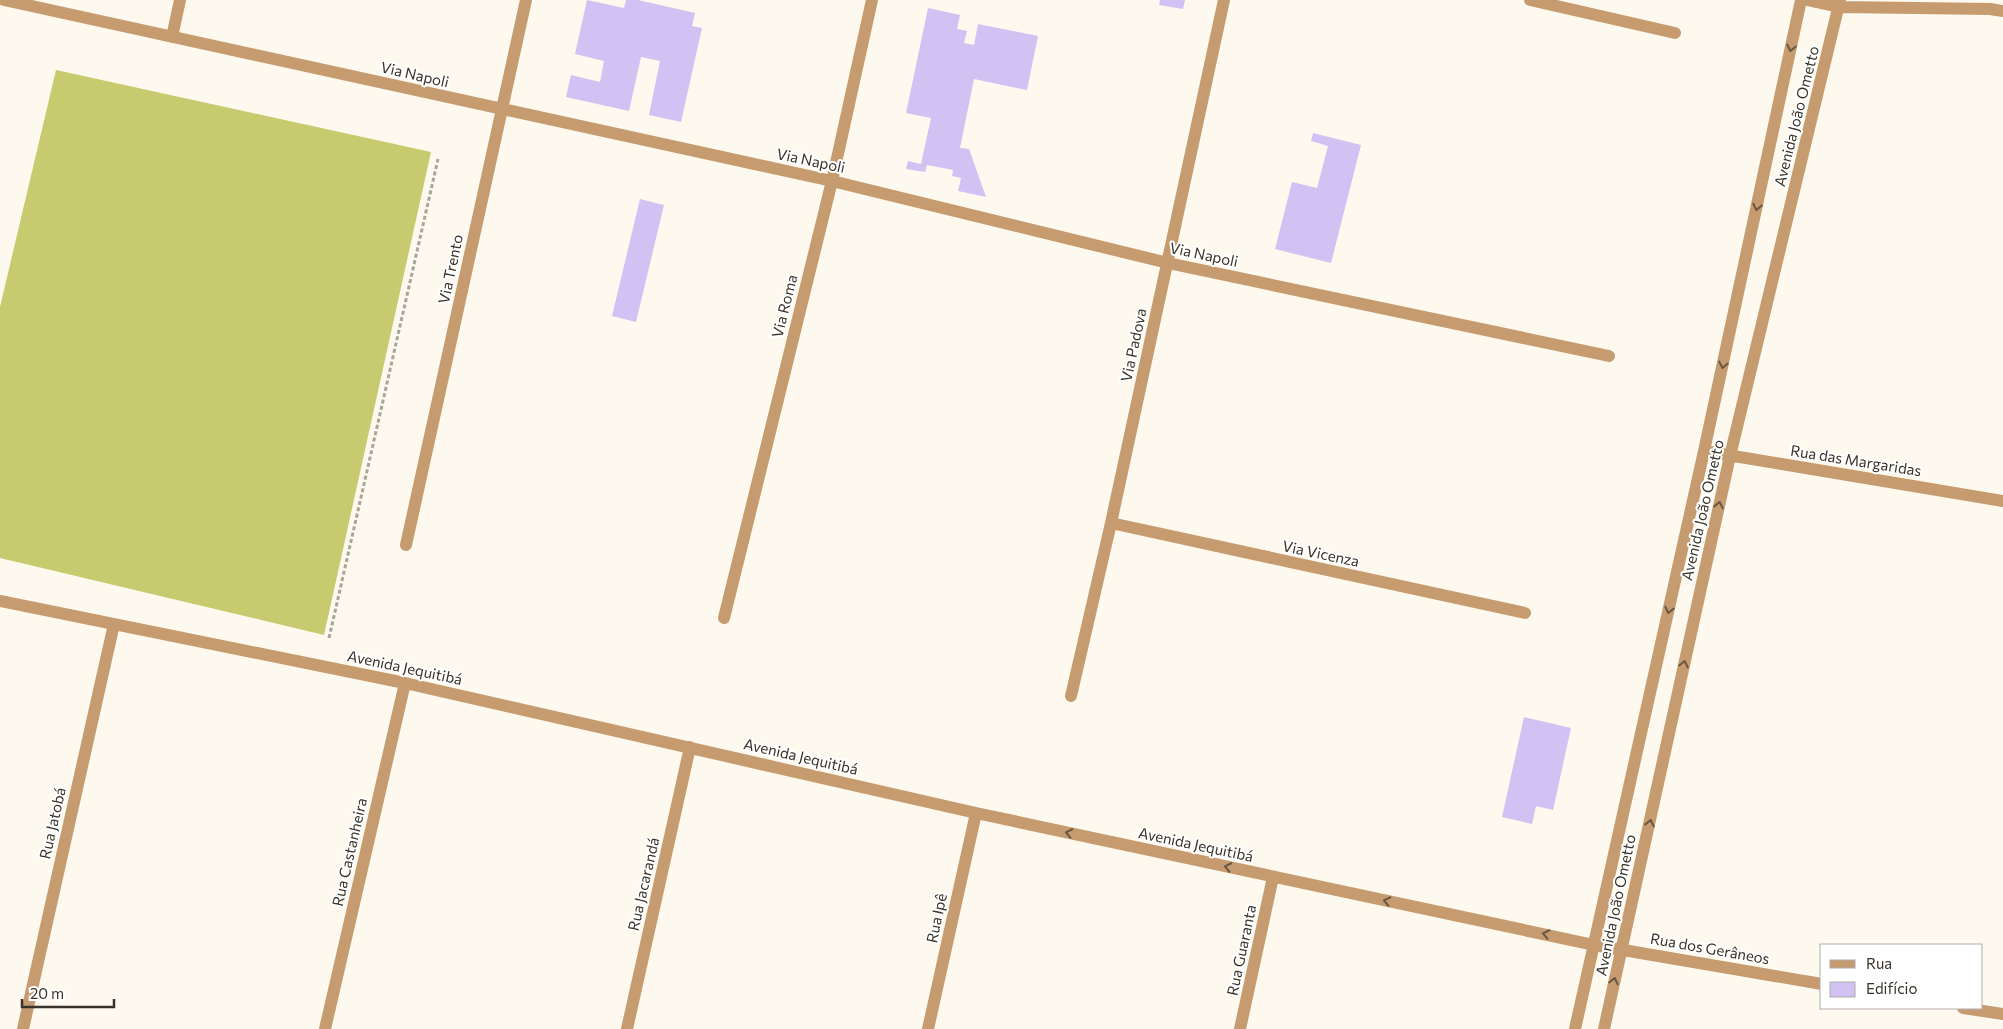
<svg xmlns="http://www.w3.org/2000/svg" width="2003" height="1029" font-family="Commissioner,sans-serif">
<rect width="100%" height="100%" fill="#fdf9ee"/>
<path fill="#c7ca6e" d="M56 70 431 152 324 635 0 558V307Z"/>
<path fill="#d1c2f3" d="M587 0 624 8 626 0H638L695 13 692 26 702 28 681 122 649 115 660 61 641 57 629 111 566 97 571 75 600 82 604 61 575 54Z
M1160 0H1185L1183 9 1159 5Z
M928 8 960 15 957 29 967 31 964 43 974 45 978 24 1038 36 1027 90 974 79 960 148 969 149 986 197 958 191 961 178 952 176 953 170 927 165 925 172 906 169 908 161 921 164 931 118 906 113Z
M1313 133 1361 145 1331 263 1275 249 1292 182 1317 188 1328 146 1311 141Z
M640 199 664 205 636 322 612 316Z
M1524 717 1571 728 1553 810 1536 806 1532 824 1502 817Z"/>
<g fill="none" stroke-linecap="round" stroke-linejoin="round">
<path stroke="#a9a59a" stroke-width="3" stroke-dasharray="4 2.5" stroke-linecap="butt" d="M329 638 438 159"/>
<path stroke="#c79b70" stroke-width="12" d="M4 0 832 181 1168 263 1609 356
M1530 0 1675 33
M1807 0 1839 7 1990 9 2003 11
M172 37 180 0
M1704 451 2003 501
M1111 523 1525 613
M406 545 526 0
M0 601 405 683 976 813 1594 945 1822 984
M724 618 832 181 872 0
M1071 696 1111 523 1224 0
M1963 1008 2003 1014
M23 1029 114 624
M325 1029 405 683
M627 1029 690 747
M928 1029 976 813
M1240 1029 1273 877
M1575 1029 1704 451 1801 0
M1604 1029 1730 456 1840 0"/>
</g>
<defs><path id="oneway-chevron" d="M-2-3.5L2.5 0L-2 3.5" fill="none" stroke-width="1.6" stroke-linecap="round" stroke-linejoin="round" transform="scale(1.25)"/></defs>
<g stroke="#695741">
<use href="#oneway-chevron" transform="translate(1791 48) rotate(102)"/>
<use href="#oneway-chevron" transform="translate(1757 207) rotate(102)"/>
<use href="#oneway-chevron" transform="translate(1723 365) rotate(102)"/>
<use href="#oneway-chevron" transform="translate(1719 505) rotate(-78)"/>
<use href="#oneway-chevron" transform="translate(1669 610) rotate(103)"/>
<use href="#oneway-chevron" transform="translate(1684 664) rotate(-78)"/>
<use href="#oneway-chevron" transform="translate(1650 823) rotate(-78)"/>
<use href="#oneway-chevron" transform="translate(1069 833) rotate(-168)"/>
<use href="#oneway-chevron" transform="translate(1228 867) rotate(-168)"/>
<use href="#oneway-chevron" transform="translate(1387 901) rotate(-168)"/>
<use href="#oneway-chevron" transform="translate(1546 934) rotate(-168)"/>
<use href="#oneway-chevron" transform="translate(1614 981) rotate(-77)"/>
</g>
<g text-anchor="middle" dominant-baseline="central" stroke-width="4" stroke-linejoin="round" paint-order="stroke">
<g font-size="15" fill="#373328" stroke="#fff">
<text transform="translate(415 74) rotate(13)">Via Napoli</text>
<text transform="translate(1796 116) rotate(-76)">Avenida João Ometto</text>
<text transform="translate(811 160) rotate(12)">Via Napoli</text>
<text transform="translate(1204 254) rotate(12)">Via Napoli</text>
<text transform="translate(450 269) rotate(-78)">Via Trento</text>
<text transform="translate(784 306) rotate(-76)">Via Roma</text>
<text transform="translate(1133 345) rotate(-78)">Via Padova</text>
<text transform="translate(1856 460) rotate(9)">Rua das Margaridas</text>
<text transform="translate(1702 510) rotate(-77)">Avenida João Ometto</text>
<text transform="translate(1321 553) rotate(12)">Via Vicenza</text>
<text transform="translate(405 667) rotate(12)">Avenida Jequitibá</text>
<text transform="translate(801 756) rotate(13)">Avenida Jequitibá</text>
<text transform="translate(52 823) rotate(-77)">Rua Jatobá</text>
<text transform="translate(1196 844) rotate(12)">Avenida Jequitibá</text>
<text transform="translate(349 852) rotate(-77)">Rua Castanheira</text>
<text transform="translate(643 884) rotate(-77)">Rua Jacarandá</text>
<text transform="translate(1615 905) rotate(-78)">Avenida João Ometto</text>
<text transform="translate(936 918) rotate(-78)">Rua Ipê</text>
<text transform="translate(1710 948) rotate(10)">Rua dos Gerâneos</text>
<text transform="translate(1241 950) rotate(-78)">Rua Guaranta</text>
</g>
</g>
<rect x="1820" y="944" width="162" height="65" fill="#ffffff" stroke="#afada9"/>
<rect x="1830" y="960" width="25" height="8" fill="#c79b70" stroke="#afada9"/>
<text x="1866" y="969" font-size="15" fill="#373328">Rua</text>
<rect x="1830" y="982" width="25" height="15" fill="#d1c2f3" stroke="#afada9"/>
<text x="1866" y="994" font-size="15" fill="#373328">Edifício</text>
<path d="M22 999v8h92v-8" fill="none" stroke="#373328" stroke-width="2.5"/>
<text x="30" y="999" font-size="15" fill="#373328" stroke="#ffffff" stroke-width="4" paint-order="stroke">20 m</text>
</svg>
